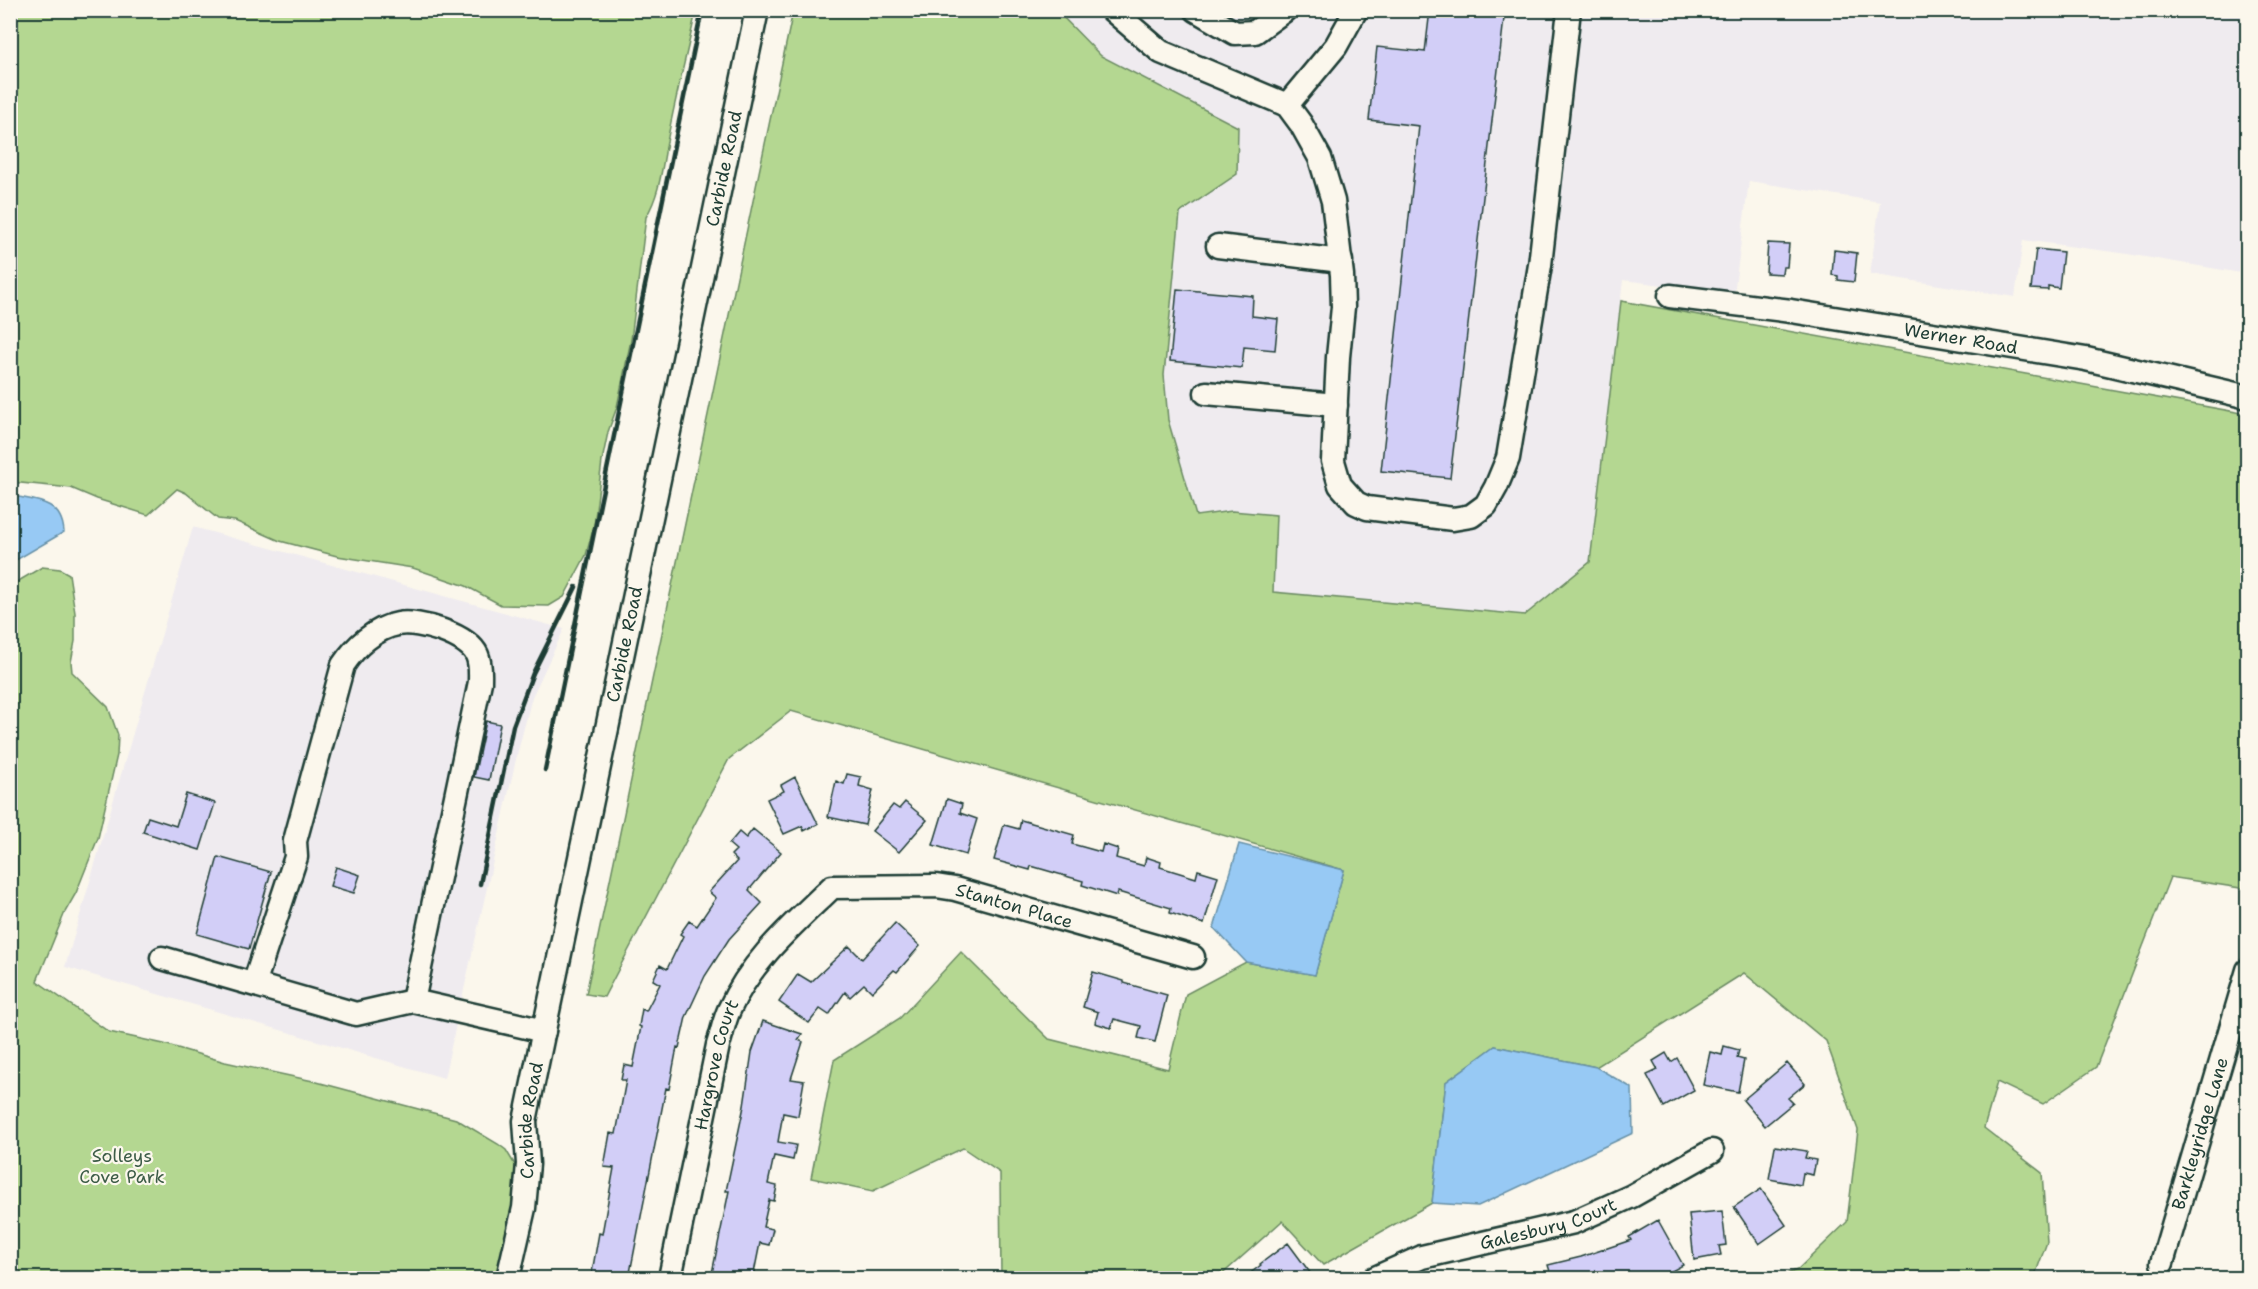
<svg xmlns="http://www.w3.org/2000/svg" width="2258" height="1289" font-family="'Shantell Sans',sans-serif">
<rect width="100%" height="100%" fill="#fbf7ec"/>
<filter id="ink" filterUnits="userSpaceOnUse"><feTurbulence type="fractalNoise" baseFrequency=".0167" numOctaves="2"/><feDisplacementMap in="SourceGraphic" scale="12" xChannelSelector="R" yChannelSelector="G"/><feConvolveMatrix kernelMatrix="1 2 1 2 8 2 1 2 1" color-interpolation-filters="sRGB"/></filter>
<g filter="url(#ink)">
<path fill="#efebef" d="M1057 11H2247V274L2121 253 2023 240 2015 297 1870 274 1880 202 1749 181 1734 294 1623 280 1591 562 1525 615 1273 592 1276 515 1232 511 1196 516 1168 420 1164 375 1180 213 1237 174 1238 127 1101 56Z
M193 527 564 629 532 697 517 755 444 1078 65 967Z"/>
<path fill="#b4d791" stroke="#6a8a62" stroke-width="1.5" d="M10 11H696C687 53 676 95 668 137 662 165 661 192 646 217L631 340 617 407 608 432 602 461 594 526 586 555 564 597 549 606 501 605 466 586 413 568 337 556 280 541 235 521 218 519 186 493 177 489 148 515 97 499 71 488 11 482Z
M793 11H1057L1101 56 1238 127 1237 174 1180 213 1164 375 1168 420 1196 516 1232 511 1276 515 1273 592 1525 615 1590 562 1621 301 2247 414V889L2170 877 2096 1067 2043 1104 1997 1082 1984 1128 2042 1173 2047 1242 2034 1278H1776L1797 1270 1847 1222 1858 1130 1826 1041 1744 973 1596 1067 1495 1046 1446 1082 1432 1203 1323 1265 1282 1221 1218 1278H1001L1000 1173 963 1148 873 1191 811 1178 834 1060 900 1018 961 952 1049 1039 1168 1069 1186 994 1246 962 1315 975 1344 870 791 711 729 759 604 997 586 994Z
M42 567 60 569 69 574 75 613V641L71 662 72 672 108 707 118 735 117 755 98 838 76 893 65 912 37 981 109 1032 164 1044 225 1062 313 1081 456 1119 498 1144 506 1150 515 1165V1201L498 1278H11L10 586Z"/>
<path fill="#97c9f4" stroke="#6791a7" stroke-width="1.5" d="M19 497C42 501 62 504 64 532L11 563V499Z
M1239 844 1344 870 1315 975 1246 962 1214 928Z
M1495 1046 1596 1067 1632 1088 1633 1133 1478 1206 1432 1203 1446 1082Z"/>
<path fill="#d2cef7" stroke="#1f3d34" stroke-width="1.5" d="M1430 10H1505L1450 478 1381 471 1419 126 1369 120 1377 47 1425 52Z
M1768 243 1789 244 1787 267H1783L1782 274 1766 273Z
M2036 249 2063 252 2059 288 2048 286V290L2031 289Z
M1834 250 1857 253 1854 282 1838 280V276L1832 275Z
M1177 289 1253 296 1252 316 1278 319 1275 350 1244 347 1242 368 1170 361Z
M486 721 500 724 489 780 474 777Z
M847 774 861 777 859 786 873 790 865 825 828 817 836 781 844 784Z
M795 777 818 824 804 831 802 826 784 834 767 799 784 791 781 785Z
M186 794 215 803 200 850 143 832 148 817 176 826Z
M947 799 962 804 960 813 977 819 966 855 933 845Z
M905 802 927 820 899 852 872 831 893 805 899 809Z
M1021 820 1074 835 1072 844 1101 852 1103 844 1118 849 1116 858 1144 866 1146 857 1161 862 1160 867 1196 878 1198 870 1218 876 1204 924 1170 913 1171 908 1118 892 1117 896 1082 885 1083 881 1031 866 1030 870 994 860 1004 825 1019 829Z
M753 829 781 852 749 890 762 903 729 939 705 976 686 1017 679 1048 677 1047 669 1089 666 1088 629 1278H591L599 1233 602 1234 614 1168 604 1167 610 1133 616 1134 626 1080H621L624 1065 633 1067 641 1027 639 1026 642 1009 646 1011 660 984 653 980 660 965 667 969 683 936 680 934 689 921 697 926 716 898 709 892 737 861 731 855 736 850 729 844 739 832 746 838Z
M218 857 271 872 249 949 197 934Z
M336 867 360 875 354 893 330 886Z
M895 923 920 946 897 972 894 970 872 992 864 984 850 997 845 992 829 1015 820 1009 809 1023 779 1002 798 974 811 982 849 946 862 959Z
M1093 972 1124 981V983L1167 995 1155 1042 1138 1038 1141 1026 1114 1019 1111 1028 1095 1023 1098 1012 1083 1007Z
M763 1021 802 1034 798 1040 803 1042 791 1079 804 1081 798 1116 783 1113 778 1142 796 1145 793 1160 774 1156 768 1184 777 1186 774 1201 769 1200 763 1227 773 1229 769 1245 760 1243 753 1278H711L729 1191H726L744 1106 752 1052Z
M1724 1046 1739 1050 1737 1058 1744 1060 1738 1092 1703 1085 1710 1052 1722 1055Z
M1666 1053 1671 1062 1677 1058 1694 1090 1664 1107 1647 1075 1658 1070 1653 1061Z
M1787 1063 1805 1084 1788 1098 1793 1103 1765 1126 1743 1100Z
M1775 1146 1807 1151 1805 1158 1816 1160 1813 1175 1803 1173 1801 1185 1769 1179Z
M1761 1189 1786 1225 1759 1244 1734 1207Z
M1722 1211 1726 1245 1719 1246 1721 1255 1694 1260 1689 1214Z
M1658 1220 1683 1265 1659 1278H1552L1548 1265 1581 1257 1631 1240 1629 1237Z
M1288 1243 1314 1278H1244L1261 1265 1260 1264Z"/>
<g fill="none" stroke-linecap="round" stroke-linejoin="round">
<g stroke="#1f3d34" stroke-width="27">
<g id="minor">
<path d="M1112 10 1161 52 1287 105 1301 124 1320 158 1333 201 1342 275 1343 307 1338 357 1333 461 1340 485 1356 503 1367 508 1453 519 1471 516 1486 505 1496 487 1508 458 1540 265 1569 10"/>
<path d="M1196 10 1235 33 1255 32 1285 10"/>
<path d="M1287 105 1336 46 1356 10"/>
<path d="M1218 246 1341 261"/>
<path id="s1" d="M1670 296 1791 311 2086 359 2248 397"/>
<path d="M1206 393 1336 405"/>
<path d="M162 958 356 1014 413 1001 544 1031"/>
<path d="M254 984 296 857 295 841 343 665C355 647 375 628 398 624 419 620 468 635 477 655 481 664 480 673 480 682L413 1001"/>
<path id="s2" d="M2162 1263 2248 970"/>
<path id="s3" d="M508 1278 524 1208 528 1164 525 1121 757 10"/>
<path id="s4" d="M670 1278 718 1045C722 1033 724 1021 729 1010 752 959 794 924 832 887L936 886 955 889 1193 957"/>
<path id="s5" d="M1375 1278 1422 1257 1574 1222 1632 1196 1712 1151"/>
</g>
</g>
<use href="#minor" stroke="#fbf7ec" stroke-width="22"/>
<path stroke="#1f3d34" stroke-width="4.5" d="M545 770 702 10
M480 884 513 726 533 673 576 587"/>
</g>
</g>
<g text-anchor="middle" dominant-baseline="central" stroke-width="4.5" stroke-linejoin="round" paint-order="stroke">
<g font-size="18" fill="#1f3d34" stroke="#fbf7ec">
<text stroke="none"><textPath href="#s3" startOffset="1132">Carbide Road</textPath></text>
<text stroke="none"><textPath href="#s1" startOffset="294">Werner Road</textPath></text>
<text stroke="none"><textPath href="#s3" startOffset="646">Carbide Road</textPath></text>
<text stroke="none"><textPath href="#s4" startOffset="621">Stanton Place</textPath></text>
<text stroke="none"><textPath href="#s4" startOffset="218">Hargrove Court</textPath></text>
<text stroke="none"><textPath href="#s3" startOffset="160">Carbide Road</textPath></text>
<text stroke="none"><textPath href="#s2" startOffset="135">Barkleyridge Lane</textPath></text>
<text stroke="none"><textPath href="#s5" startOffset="182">Galesbury Court</textPath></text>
</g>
<g font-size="18" fill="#3d5c47" stroke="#fbf7ec">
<text x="122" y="1156">Solleys<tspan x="122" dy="21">Cove Park</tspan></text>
</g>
</g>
<rect width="2258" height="1289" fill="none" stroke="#fbf7ec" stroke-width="36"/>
<rect x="18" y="18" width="2222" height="1253" fill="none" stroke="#1f3d34" stroke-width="2" filter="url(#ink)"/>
</svg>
